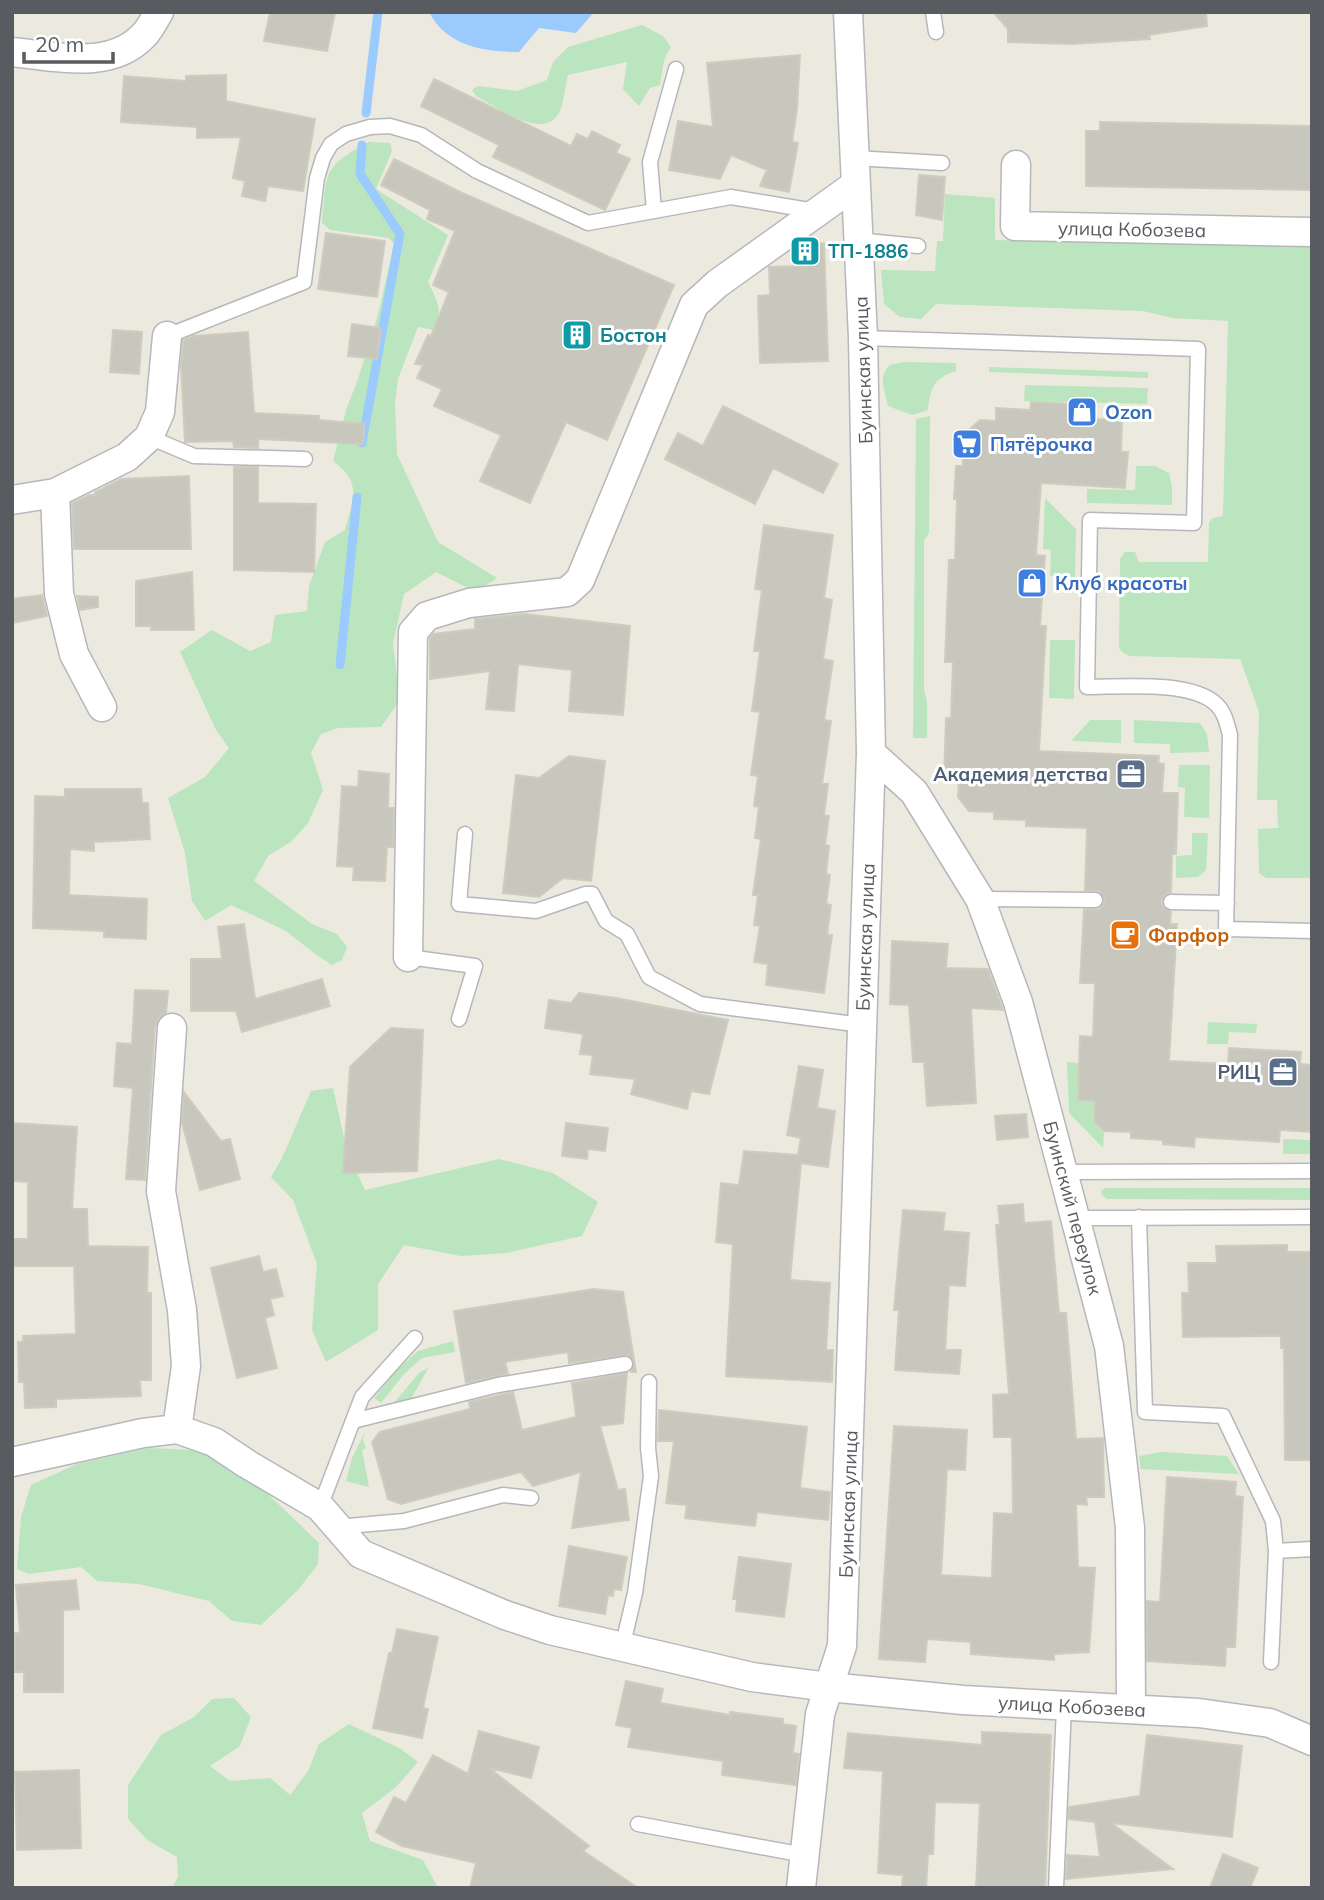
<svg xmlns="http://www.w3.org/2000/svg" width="1324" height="1900" font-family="Mulish,sans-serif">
<rect width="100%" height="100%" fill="#eceadf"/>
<path fill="#bae5be" d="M642 25 663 36 671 47C662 59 663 71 660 85L650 88 639 106 623 89 627 62 568 75C565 86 564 109 556 117 539 138 495 106 476 96L472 90 478 86 517 91 547 80 553 62 568 47Z
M369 142 390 143 392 151 376 189 448 235 428 282C438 302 443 309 434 330L418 327 398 379 395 403 397 454 438 542 497 578 476 592 436 572 404 594 393 644 400 700 381 727 338 728 321 734 311 753 323 790 308 823 292 841 268 856 254 881 312 924 337 934 347 947 342 960 332 965 314 953 286 931 231 905 205 921 192 901 185 853 168 798 205 777 229 748 216 730 180 652 212 630 250 651 271 642 275 615 307 611 309 586 325 542 345 530C353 499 363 483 333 461L346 410 358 379 378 315 394 244 389 238 330 230 322 223C327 172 322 167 369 142Z
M945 194 995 198V240L1312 247V878H1266L1259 873 1258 829 1278 828 1277 800H1257L1259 712 1240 659 1129 656 1122 652 1119 648 1120 559 1125 552H1135L1139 562H1208L1209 522 1213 518 1223 516 1228 321 1173 318 1143 311 936 304 921 319 900 317 884 304 881 270 935 271 937 241H943Z
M904 362 956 363V371C934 378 930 388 928 410L912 415 888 406C885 390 877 377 890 365Z
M989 367 1148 372V378L989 372Z
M1025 385 1148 388 1147 404 1024 401Z
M930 416 929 533 924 541V689L927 702V738H913L916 419Z
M1136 466H1155L1169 473 1172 488V505L1087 503V489L1135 490Z
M1045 498 1076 529 1075 578 1050 576 1051 550 1043 549Z
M1050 640H1075L1074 699 1049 698Z
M1090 720H1121V743L1071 741Z
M1134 720 1200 723 1207 734 1209 752 1170 753V744L1134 743Z
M1179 765H1210L1209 818 1184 817 1185 788 1178 787Z
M1192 833H1208L1206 870 1198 877 1176 878V856L1192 855Z
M1208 1022 1257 1024 1256 1033 1229 1032 1228 1044H1207Z
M1067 1062 1079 1063 1077 1101 1094 1102 1093 1121 1104 1133 1103 1148 1069 1113Z
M333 1088 347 1151 365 1190 499 1159 553 1173 598 1202 582 1236 506 1253 461 1256 404 1245 378 1284V1330L326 1362 312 1330 317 1264 293 1200 271 1177 282 1158 311 1091Z
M1283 1139 1312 1140V1154H1283Z
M1106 1188H1312V1200L1107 1199 1101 1194 1102 1190Z
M453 1341 455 1352 422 1358 404 1374 381 1403 374 1398 397 1370 418 1351Z
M429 1367 411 1399 392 1405 419 1373Z
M365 1432 363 1440 366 1448 362 1450 369 1487 346 1481 352 1458Z
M148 1448 197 1450 248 1475 319 1543 318 1564 298 1590 261 1625 232 1621 209 1601 139 1584 97 1581 81 1567 29 1574 17 1569 21 1517 31 1485 77 1464Z
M1161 1452 1227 1456 1239 1474 1141 1469 1139 1456Z
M234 1698 251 1717 240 1746 210 1766 230 1781 270 1778 290 1795 308 1771 319 1744 349 1724 401 1749 418 1762 395 1788 362 1813 370 1841 423 1860 438 1888H172L178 1877 177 1857 147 1840 128 1819V1785L161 1735 194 1717 212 1699Z"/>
<path fill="#9bcaff" d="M429 12H594L576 33 539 28 519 52C484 52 446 46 429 12Z"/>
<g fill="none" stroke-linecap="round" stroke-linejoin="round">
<path stroke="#9bcaff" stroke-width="9" d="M366 113 378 12
M362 145 360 174 400 234 362 443
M340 665 357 497"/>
</g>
<path fill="#c8c7be" stroke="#d0ccbd" stroke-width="2" d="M270 12H335L327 51 264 41Z
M993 12H1206L1207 26 1149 35 1150 39 1072 44 1008 42V29Z
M800 55 797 109 792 142 798 143 789 192 760 186 767 170 731 155 720 179 669 170 678 121 713 127 707 63Z
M226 75V101L315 119 303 191 268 186 265 201 242 196 245 181 233 178 241 137 197 138V127L121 122 124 76 186 81V76Z
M434 79 571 146 577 134 588 139 592 131 620 145 616 153 630 159 605 210 493 157 499 145 421 106Z
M1100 122 1312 126V190L1086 186V131H1100Z
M394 159 460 192 674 285 607 440 566 422 530 503 480 481 501 435 434 406 442 389 417 378 423 365 415 364 428 335 431 336 449 292 433 285 455 231 427 219 430 210 381 185Z
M919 175 945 177 942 220 916 215Z
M326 233 385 241 377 297 318 289Z
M824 243 828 361 760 363 758 296 770 295 769 267 801 266 800 245Z
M352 324 381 328 377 359 348 356Z
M113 330 142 332 139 374 110 372Z
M248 332 254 413 319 416V420L364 424 363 444 258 439V448L234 447 233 441 185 442 181 365 183 340 193 336Z
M1031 402 1093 405 1092 419 1122 420 1121 452H1128L1125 488 1041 483 1036 555 1045 556 1040 626H1046L1039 751 1159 756 1158 763 1164 764 1162 793H1178L1176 854H1172L1171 892 1166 894 1161 901 1163 907 1171 912 1170 924H1177L1169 1061 1228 1064 1229 1048 1301 1052 1300 1064 1312 1065V1132L1280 1130 1279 1142 1195 1137 1194 1147 1163 1144V1140L1131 1138V1132L1104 1131 1094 1121 1095 1101 1078 1100 1080 1036 1093 1037 1095 983H1080L1084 910 1099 909 1105 901 1099 891 1085 890 1087 828 1026 826V820L994 819V812L969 811 958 797 959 780 944 779 946 718H951L953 662H945L949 560H955L957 499H954L956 466H963V449H968L969 430 980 420 996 421V408L1030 410Z
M723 406 838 464 823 493 773 468 755 504 665 459 678 433 703 446Z
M234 467H258V503L316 504 314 572 234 570Z
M189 476 191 549H74L72 503 89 495H95V492L121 479Z
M764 525 833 535 824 598 832 600 823 659 833 661 824 720 831 721 822 784H828L824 815 829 816 825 845 829 846 826 874 830 875 826 904 831 905 827 935H832L824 993 766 985 768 964 754 962 760 926 754 925 758 895H753L761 839 755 838 759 807 754 806 758 776 751 775 760 712 752 711 760 651H754L762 590 755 589Z
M192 572 194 630H151V626H136V581Z
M42 595 47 616 12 623V599Z
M77 596 98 597V607L80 610Z
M524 614 630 626 623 715 569 711 572 670 518 664 514 711 486 709 490 671 430 679V638L433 634 475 629V619Z
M569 756 605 761 591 881 563 878 539 897 503 893 516 775 539 778Z
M359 771 389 774 388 808H394L393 847H387L385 881 353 880 354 867 337 866 342 786 358 787Z
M65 789H141L142 803H148L150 839 94 842V851L70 849 69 895 147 899 146 939 104 937V931L33 928 35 796 65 797Z
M244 924 255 999 322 979 330 1006 242 1032 236 1011H191V959H222L218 927Z
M892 941 948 944 946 968 988 969 1003 1010 971 1008 976 1103 927 1106 924 1062H913L909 1005 890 1004Z
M135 990 168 991 166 1013 159 1018 155 1027 145 1180 126 1179 133 1088 114 1086 117 1043 132 1044Z
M579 993 616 998 728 1020 709 1094 691 1091 687 1109 631 1094 635 1079 590 1074 593 1055 580 1054 583 1034 545 1028 549 1000 571 1003Z
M391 1028 423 1030 417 1171 343 1173 350 1067Z
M799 1066 823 1070 817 1108 835 1111 828 1167 801 1163 790 1280 830 1283 826 1350H833L832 1382 726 1376 733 1244 716 1242 721 1183 739 1185 744 1151 798 1155 801 1138 787 1135Z
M184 1092 221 1141 230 1139 240 1179 200 1190 182 1123Z
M1026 1114 1028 1137 997 1140 995 1116Z
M12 1123 77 1127 72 1209H87L88 1246 148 1247 147 1293H151V1380H140L141 1396 56 1399V1407L25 1408 24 1382H19L18 1342H23V1336L76 1334 74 1266H12V1239H28V1182L13 1181Z
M566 1123 608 1128 605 1151 588 1149 587 1159 562 1156Z
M1023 1204 1024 1223 1051 1221 1059 1313H1066L1076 1439 1103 1438 1104 1497H1086L1087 1505 1076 1504 1078 1567 1095 1568 1089 1652 1054 1654V1660L971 1654V1642L927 1639 925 1662 879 1659 894 1426 967 1430 965 1470 947 1469 941 1575 992 1578 994 1513 1013 1514 1012 1437H994L993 1395 1009 1394 996 1225H1000L998 1206Z
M903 1210 945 1213 943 1231 969 1233 965 1286 949 1285 945 1350H961L959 1374 895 1370 899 1310H894Z
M1287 1245V1252H1312V1460H1285L1284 1348H1281V1336L1183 1337 1182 1293H1189L1188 1263H1217L1216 1246Z
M259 1256 263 1272 276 1269 283 1296 270 1299 274 1315 265 1318 277 1368 237 1378 211 1268Z
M594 1289 623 1292 636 1372H631L634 1362 628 1355 569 1363 568 1352 505 1362 508 1374 466 1383 454 1311Z
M627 1373 623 1423 600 1426 618 1490 625 1489 629 1520 572 1528 581 1472 533 1486 521 1472 401 1504 388 1499 372 1442 380 1432 470 1409 469 1402 513 1392 522 1430 576 1417 572 1383Z
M659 1410 807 1427 800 1488 830 1492 828 1520 757 1512 755 1526 685 1518 687 1505 666 1503 674 1441H658Z
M1167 1477 1236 1482 1235 1496 1243 1497 1235 1647H1226L1225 1666 1147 1661V1601L1160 1602Z
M569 1546 627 1557 621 1590 614 1589 613 1596 608 1595 605 1614 559 1606Z
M739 1557 791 1564 784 1617 736 1611 737 1599H733Z
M76 1580 79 1609 63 1610V1692H24V1672H15V1633H20L16 1585Z
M397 1629 438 1637 423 1708 428 1709 422 1738 373 1728 389 1653H392Z
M626 1681 663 1689 660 1703 730 1715V1712L783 1719V1724L796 1726 793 1753 799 1754 796 1785 722 1775 723 1761 628 1747 632 1728 616 1725Z
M479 1731 539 1747 531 1778 489 1768 589 1846 583 1851 638 1888H470L476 1863 402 1846 376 1832 394 1797 406 1803 433 1755 468 1774Z
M982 1732 1051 1735 1045 1888H976L980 1803 935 1802 933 1854H928L926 1888H902L903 1875 878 1873 883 1771 844 1768 848 1733 982 1745Z
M1147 1735 1242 1746 1232 1837 1111 1823 1173 1869 1066 1879 1067 1855 1100 1857 1095 1822 1069 1819V1807L1140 1796Z
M79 1770 81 1848 17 1850 15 1772Z
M1223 1854 1258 1868 1250 1888H1210Z"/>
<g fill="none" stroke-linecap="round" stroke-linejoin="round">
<g stroke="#b5b7bc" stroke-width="17">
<path id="service" d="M933 12 936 32
M854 158 942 163
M654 211 650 162 676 69
M857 240 918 246
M167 336 304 282 317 178 323 158 331 144 346 134 370 127 390 126 421 135 477 171 588 223 731 197 815 211
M863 338 1198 349 1194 523 1090 520 1087 687C1122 687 1192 680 1217 705 1225 713 1227 724 1230 735L1226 929 1312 931
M149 437 194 456 305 459
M465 834 459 904 536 911 585 894H592L606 921 627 934 649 977 700 1004 862 1025
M980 899 1095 900
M1171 902 1227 903
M408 957 475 966 459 1019
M1064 1172 1312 1171
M1139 1217 1145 1412 1223 1416 1273 1521 1276 1551 1271 1662
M1076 1218 1312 1217
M353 1421 498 1385 625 1364
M320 1507 362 1397 415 1338
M337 1527 404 1521 503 1495 531 1498
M1276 1551 1312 1549
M622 1648 635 1593 651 1476 648 1448 649 1382
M638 1824 804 1855
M1056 1888 1064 1707"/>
</g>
<g stroke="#b5b7bc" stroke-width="31">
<path id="minor" d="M12 52C55 56 111 71 144 35 150 29 154 20 159 12
M1016 165 1015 226 1312 232
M55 493 59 594 74 654 102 707
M12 500 55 493 127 457 149 437 160 412 167 336
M871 753 914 792 980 899 1018 1002 1109 1346 1130 1528 1131 1709
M408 957 413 632 427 616 469 603 567 592 580 580 694 305 717 284 855 185
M172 1028 161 1191 182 1310 186 1366 177 1429
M12 1462 143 1433 177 1429 214 1442 247 1464 320 1507 361 1554 505 1615 550 1630 752 1677 829 1687 963 1700 1199 1713 1270 1723 1312 1741
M801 1888 820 1714 842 1646 871 753 863 338 848 12"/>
</g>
<use href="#service" stroke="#fff" stroke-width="14"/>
<use href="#minor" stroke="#fff" stroke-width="28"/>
</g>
<defs>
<g id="building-square" transform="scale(1.575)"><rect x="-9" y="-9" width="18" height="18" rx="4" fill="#0f9aa8" stroke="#fff"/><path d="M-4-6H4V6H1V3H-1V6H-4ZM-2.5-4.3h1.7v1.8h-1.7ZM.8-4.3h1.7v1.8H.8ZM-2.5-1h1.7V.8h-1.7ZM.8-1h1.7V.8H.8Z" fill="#fff"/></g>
<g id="shop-square" transform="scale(1.575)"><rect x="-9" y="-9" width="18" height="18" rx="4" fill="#3f7fe0" stroke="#fff"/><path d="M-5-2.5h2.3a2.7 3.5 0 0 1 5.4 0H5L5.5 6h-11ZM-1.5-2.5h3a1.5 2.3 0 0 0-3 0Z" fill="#fff"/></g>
<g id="supermarket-square" transform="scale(1.575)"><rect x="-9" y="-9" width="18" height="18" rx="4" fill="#3f7fe0" stroke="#fff"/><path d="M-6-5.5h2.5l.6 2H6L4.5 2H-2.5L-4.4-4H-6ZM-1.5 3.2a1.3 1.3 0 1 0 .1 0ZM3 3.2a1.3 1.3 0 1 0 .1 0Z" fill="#fff"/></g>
<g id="office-square" transform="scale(1.575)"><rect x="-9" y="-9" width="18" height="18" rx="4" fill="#5c6f8a" stroke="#fff"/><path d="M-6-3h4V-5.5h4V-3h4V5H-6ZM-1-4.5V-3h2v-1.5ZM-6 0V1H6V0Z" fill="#fff"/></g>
<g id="cafe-square" transform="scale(1.575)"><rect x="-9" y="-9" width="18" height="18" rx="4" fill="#e8710a" stroke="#fff"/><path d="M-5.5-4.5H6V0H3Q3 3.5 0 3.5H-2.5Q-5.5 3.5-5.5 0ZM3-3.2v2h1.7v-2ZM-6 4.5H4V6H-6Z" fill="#fff"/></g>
</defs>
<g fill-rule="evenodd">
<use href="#building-square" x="805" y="251"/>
<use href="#building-square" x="577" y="335"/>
<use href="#shop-square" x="1082" y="412"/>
<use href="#supermarket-square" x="967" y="444"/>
<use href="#shop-square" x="1032" y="583"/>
<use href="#office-square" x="1131" y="774"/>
<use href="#cafe-square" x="1125" y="935"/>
<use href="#office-square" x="1283" y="1072"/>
</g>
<g text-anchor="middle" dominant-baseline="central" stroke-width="6" stroke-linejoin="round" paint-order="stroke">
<g font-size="19" fill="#585b60" stroke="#fff">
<text transform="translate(1132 229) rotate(1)">улица Кобозева</text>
<text transform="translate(863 370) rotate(-92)">Буинская улица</text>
<text transform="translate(865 937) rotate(-88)">Буинская улица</text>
<text transform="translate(1073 1208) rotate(75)">Буинский переулок</text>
<text transform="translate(848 1504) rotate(-88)">Буинская улица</text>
<text transform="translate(1072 1706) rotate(3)">улица Кобозева</text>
</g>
<g font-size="19" font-weight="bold" fill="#0d838f" stroke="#fff" text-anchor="start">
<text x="828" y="251">ТП-1886</text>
<text x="600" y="335">Бостон</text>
</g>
<g font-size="19" font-weight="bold" fill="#366cbe" stroke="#fff" text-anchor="start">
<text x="1105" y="412">Ozon</text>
<text x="990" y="444">Пятёрочка</text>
<text x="1055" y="583">Клуб красоты</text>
</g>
<g font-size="19" font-weight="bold" fill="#4e5e75" stroke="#fff" text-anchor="end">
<text x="1108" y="774">Академия детства</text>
<text x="1260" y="1072">РИЦ</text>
</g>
<g font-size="19" font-weight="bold" fill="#c56008" stroke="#fff" text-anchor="start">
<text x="1148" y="935">Фарфор</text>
</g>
</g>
<rect width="1324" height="1900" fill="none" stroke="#585b60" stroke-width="28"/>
<path d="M24 52v10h89v-10" fill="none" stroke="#585b60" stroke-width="3.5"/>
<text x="35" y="52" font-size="21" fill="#585b60" stroke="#ffffff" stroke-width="5" paint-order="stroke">20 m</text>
</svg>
